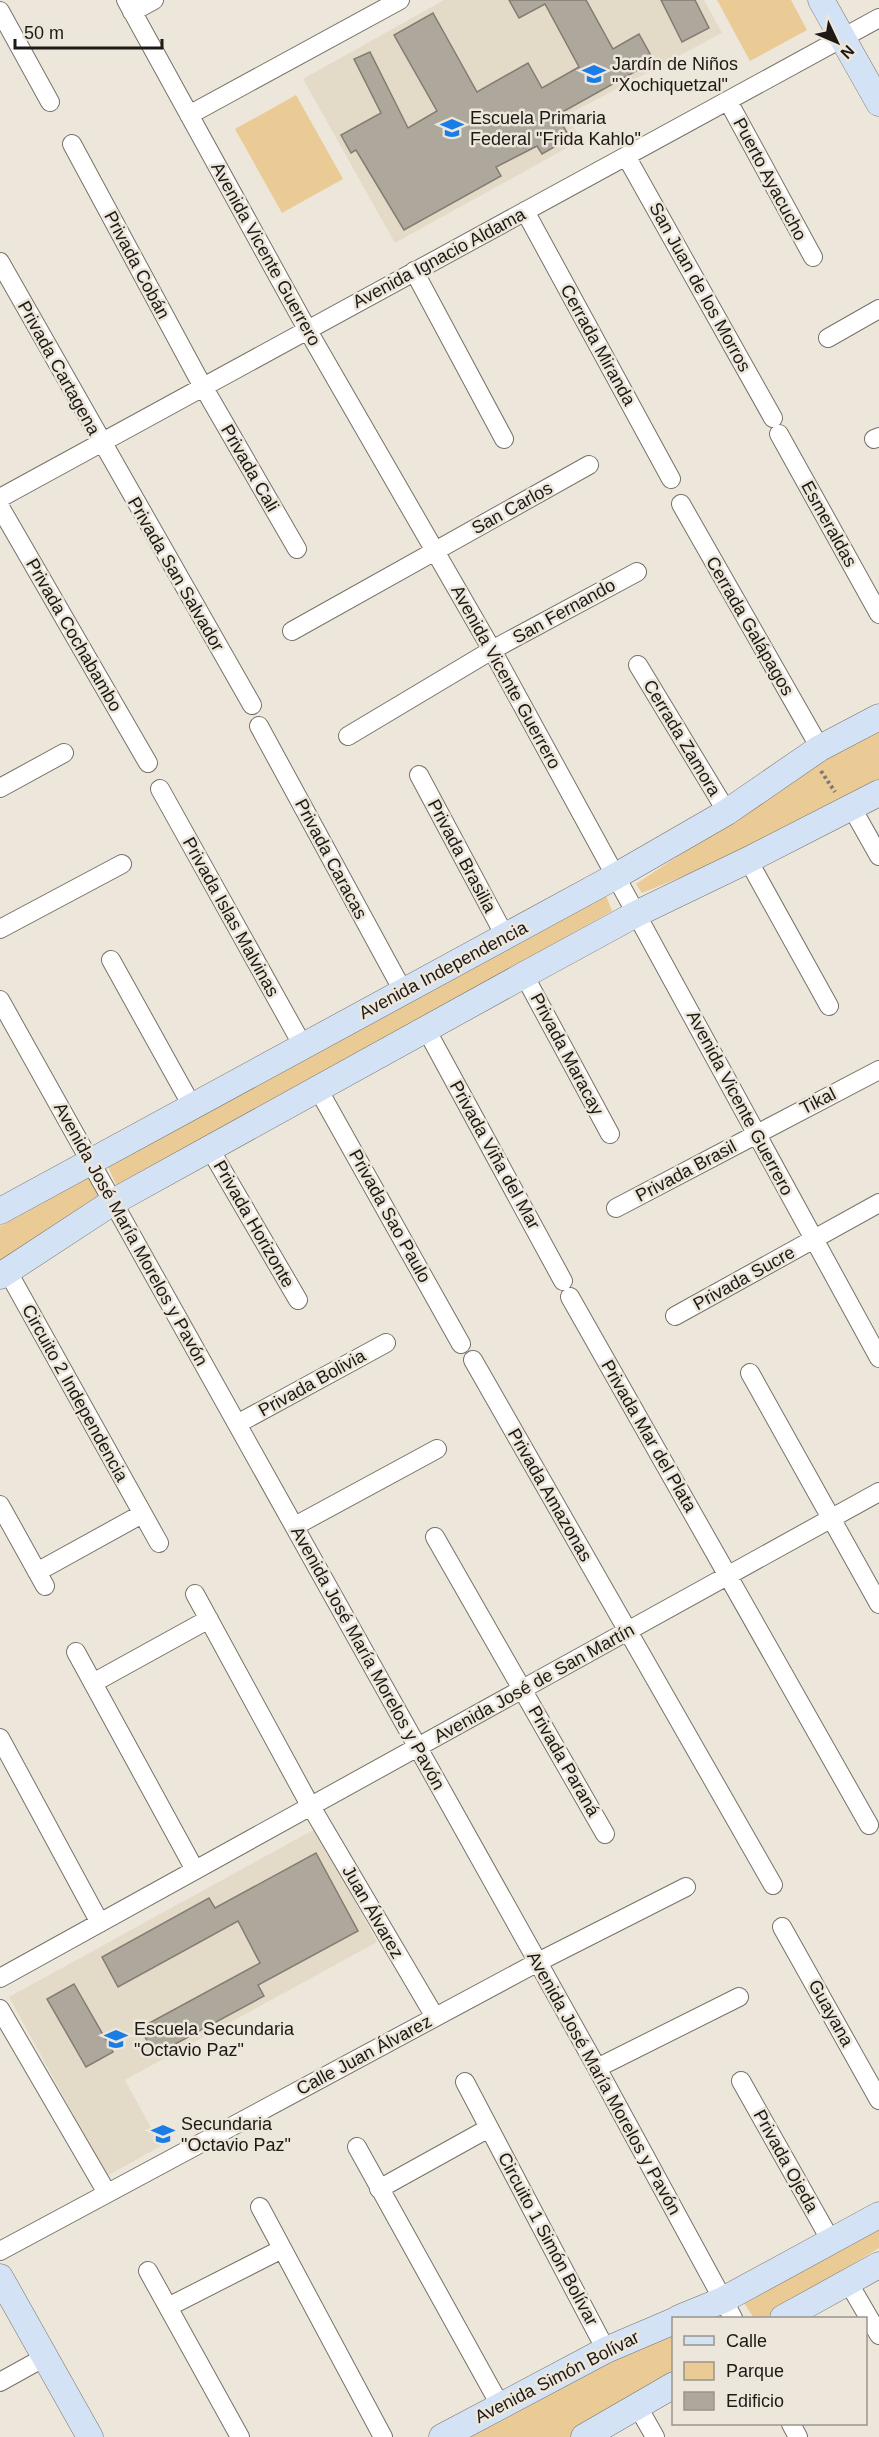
<svg xmlns="http://www.w3.org/2000/svg" width="879" height="2437" font-family="Arial,sans-serif">
<rect width="100%" height="100%" fill="#ede6db"/>
<path fill="#e4dac8" d="M444 0H704L722 33 567 115 581 140 395 243 303 79Z
M315 1829 377 1942 125 2080 161 2146 107 2176 9 1997Z"/>
<path fill="#eacb95" d="M717 0H791L807 30 750 61Z
M296 95 343 179 282 213 235 129Z
M879 730V780L743 852 642 893 636 884 807 770Z
M605 893 612 911 118 1189 108 1167Z
M89 1177 100 1199 0 1264V1226Z
M879 2227V2248L765 2318H754L742 2300Z
M673 2335V2373L577 2437H470L587 2373Z"/>
<path fill="#ada79c" stroke="#827c72" stroke-width="1.5" d="M509 0H586L613 49 639 34 654 61 557 115 570 138 542 154 537 146 496 167 501 176 404 230 356 150 351 153 341 135 381 113 354 59 370 52 408 128 437 111 394 35 433 13 477 92 528 63 542 88 579 67 545 4 519 18Z
M661 0H695L709 28 682 42Z
M316 1853 358 1931 258 1985 264 1996 155 2055 140 2028 260 1963 238 1921 118 1987 102 1957 209 1898 215 1908Z
M74 1984 113 2052 86 2067 47 1999Z"/>
<g fill="none" stroke-linecap="round" stroke-linejoin="round">
<g stroke="#777268" stroke-width="20">
<path id="street" d="M126 0 307 329 492 650 879 1358
M0 11 50 102
M132 12 154 0
M728 101 813 257
M189 115 400 0
M72 144 197 376 297 549
M626 156 773 418
M525 211 671 479
M0 262 252 705
M414 271 504 439
M828 338 879 309
M779 434 879 614
M874 439 879 437
M0 498 879 18
M681 504 820 748
M0 507 148 763
M292 631 589 465
M638 665 727 812
M259 726 403 991
M348 736 492 650 637 572
M419 775 505 936
M0 788 64 753
M160 789 303 1046
M852 808 879 856
M748 860 829 1006
M0 929 122 864
M111 960 192 1106
M524 975 610 1134
M0 1000 597 2068 733 2318
M426 1029 563 1281
M318 1089 461 1344
M210 1149 298 1300
M616 1208 879 1070
M8 1272 159 1543
M570 1297 869 1825
M675 1316 879 1203
M473 1360 773 1885
M750 1373 879 1604
M237 1424 386 1343
M0 1505 45 1586
M295 1526 437 1449
M435 1537 605 1834
M37 1572 142 1514
M195 1594 306 1798 435 2017
M76 1652 195 1870
M93 1683 209 1619
M0 1738 100 1923
M782 1927 879 2100
M0 1978 879 1492
M0 2009 107 2193
M597 2068 739 1997
M741 2081 831 2241
M465 2082 606 2350
M357 2147 500 2405
M379 2189 489 2128
M260 2207 383 2437
M0 2251 538 1962 686 1887
M148 2271 240 2437
M848 2282 879 2335
M168 2307 282 2249
M0 2382 45 2357
M638 2407 655 2437
M791 2424 798 2437"/>
</g>
<g stroke="#777268" stroke-width="27">
<path id="secondary" d="M821 0 879 103
M0 1211 616 876 727 812 820 748 879 717
M0 1276 113 1202 524 975 636 914 748 860 879 793
M0 2277 90 2437
M679 2318 723 2300 879 2215
M783 2318 879 2265
M442 2437 606 2350 674 2321
M584 2437 674 2385"/>
</g>
<path stroke="#7e7972" stroke-width="4" stroke-dasharray="3 3" stroke-linecap="butt" d="M821 771 835 792"/>
<use href="#street" stroke="#fff" stroke-width="18"/>
<use href="#secondary" stroke="#d3e2f4" stroke-width="26"/>
</g>
<defs>
<g id="school-bare" transform="scale(1.8)"><path d="M0-5L7-2L0 1L-7-2ZM-4 1L0 2.5L4 1V4Q0 6-4 4Z" fill="#1a7ce5" stroke="#ede6db" stroke-width="2.5" paint-order="stroke"/></g>
</defs>
<g fill-rule="evenodd">
<use href="#school-bare" x="594" y="74"/>
<use href="#school-bare" x="452" y="128"/>
<use href="#school-bare" x="116" y="2039"/>
<use href="#school-bare" x="163" y="2134"/>
</g>
<g text-anchor="middle" dominant-baseline="central" stroke-width="5" stroke-linejoin="round" paint-order="stroke">
<g font-size="18" fill="#1d1a16" stroke="#ede6db" text-anchor="start">
<text x="612" y="64">Jardín de Niños<tspan x="612" dy="21">"Xochiquetzal"</tspan></text>
<text x="470" y="118">Escuela Primaria<tspan x="470" dy="21">Federal "Frida Kahlo"</tspan></text>
<text x="134" y="2029">Escuela Secundaria<tspan x="134" dy="21">"Octavio Paz"</tspan></text>
<text x="181" y="2124">Secundaria<tspan x="181" dy="21">"Octavio Paz"</tspan></text>
</g>
<g font-size="18" fill="#1d1a16" stroke="#ede6db">
<text transform="translate(770 179) rotate(62)">Puerto Ayacucho</text>
<text transform="translate(266 254) rotate(61)">Avenida Vicente Guerrero</text>
<text transform="translate(439 258) rotate(-28)">Avenida Ignacio Aldama</text>
<text transform="translate(137 265) rotate(62)">Privada Cobán</text>
<text transform="translate(700 287) rotate(61)">San Juan de los Morros</text>
<text transform="translate(598 345) rotate(61)">Cerrada Miranda</text>
<text transform="translate(59 368) rotate(61)">Privada Cartagena</text>
<text transform="translate(250 468) rotate(60)">Privada Cali</text>
<text transform="translate(512 508) rotate(-29)">San Carlos</text>
<text transform="translate(829 524) rotate(61)">Esmeraldas</text>
<text transform="translate(176 574) rotate(60)">Privada San Salvador</text>
<text transform="translate(564 611) rotate(-29)">San Fernando</text>
<text transform="translate(750 626) rotate(60)">Cerrada Galápagos</text>
<text transform="translate(74 635) rotate(60)">Privada Cochabambo</text>
<text transform="translate(506 677) rotate(61)">Avenida Vicente Guerrero</text>
<text transform="translate(682 738) rotate(59)">Cerrada Zamora</text>
<text transform="translate(462 856) rotate(62)">Privada Brasilia</text>
<text transform="translate(331 859) rotate(62)">Privada Caracas</text>
<text transform="translate(231 917) rotate(61)">Privada Islas Malvinas</text>
<text transform="translate(443 970) rotate(-28)">Avenida Independencia</text>
<text transform="translate(567 1054) rotate(62)">Privada Maracay</text>
<text transform="translate(818 1101) rotate(-27)">Tikal</text>
<text transform="translate(740 1103) rotate(62)">Avenida Vicente Guerrero</text>
<text transform="translate(495 1155) rotate(61)">Privada Viña del Mar</text>
<text transform="translate(686 1171) rotate(-28)">Privada Brasil</text>
<text transform="translate(390 1216) rotate(61)">Privada Sao Paulo</text>
<text transform="translate(254 1224) rotate(60)">Privada Horizonte</text>
<text transform="translate(131 1234) rotate(61)">Avenida José María Morelos y Pavón</text>
<text transform="translate(744 1278) rotate(-29)">Privada Sucre</text>
<text transform="translate(312 1383) rotate(-29)">Privada Bolivia</text>
<text transform="translate(75 1393) rotate(61)">Circuito 2 Independencia</text>
<text transform="translate(649 1436) rotate(60)">Privada Mar del Plata</text>
<text transform="translate(550 1495) rotate(60)">Privada Amazonas</text>
<text transform="translate(368 1658) rotate(61)">Avenida José María Morelos y Pavón</text>
<text transform="translate(534 1683) rotate(-29)">Avenida José de San Martín</text>
<text transform="translate(564 1761) rotate(60)">Privada Paraná</text>
<text transform="translate(373 1912) rotate(60)">Juan Álvarez</text>
<text transform="translate(831 2013) rotate(61)">Guayana</text>
<text transform="translate(364 2055) rotate(-28)">Calle Juan Álvarez</text>
<text transform="translate(604 2083) rotate(61)">Avenida José María Morelos y Pavón</text>
<text transform="translate(786 2161) rotate(61)">Privada Ojeda</text>
<text transform="translate(548 2239) rotate(62)">Circuito 1 Simón Bolívar</text>
<text transform="translate(557 2377) rotate(-27)">Avenida Simón Bolívar</text>
</g>
</g>
<rect x="672" y="2317" width="195" height="108" fill="#ede6db" stroke="#9a948c" stroke-width="1.5"/>
<rect x="684" y="2336" width="30" height="9" fill="#d3e2f4" stroke="#9a948c" stroke-width="1.5"/>
<text x="726" y="2347" font-size="18" fill="#1d1a16">Calle</text>
<rect x="684" y="2362" width="30" height="18" fill="#eacb95" stroke="#9a948c" stroke-width="1.5"/>
<text x="726" y="2377" font-size="18" fill="#1d1a16">Parque</text>
<rect x="684" y="2392" width="30" height="18" fill="#ada79c" stroke="#9a948c" stroke-width="1.5"/>
<text x="726" y="2407" font-size="18" fill="#1d1a16">Edificio</text>
<g transform="translate(837 42) rotate(134)" stroke="#ede6db" stroke-width="4.5" paint-order="stroke">
<path d="M0-4.5L10 22L0 15L-10 22Z" fill="#1d1a16"/>
<text y="-9" font-size="16" font-weight="bold" text-anchor="middle" fill="#1d1a16">N</text>
</g>
<path d="M15 39v9h147v-9" fill="none" stroke="#1d1a16" stroke-width="3"/>
<text x="24" y="39" font-size="18" fill="#1d1a16" stroke="#ede6db" stroke-width="4.5" paint-order="stroke">50 m</text>
</svg>
